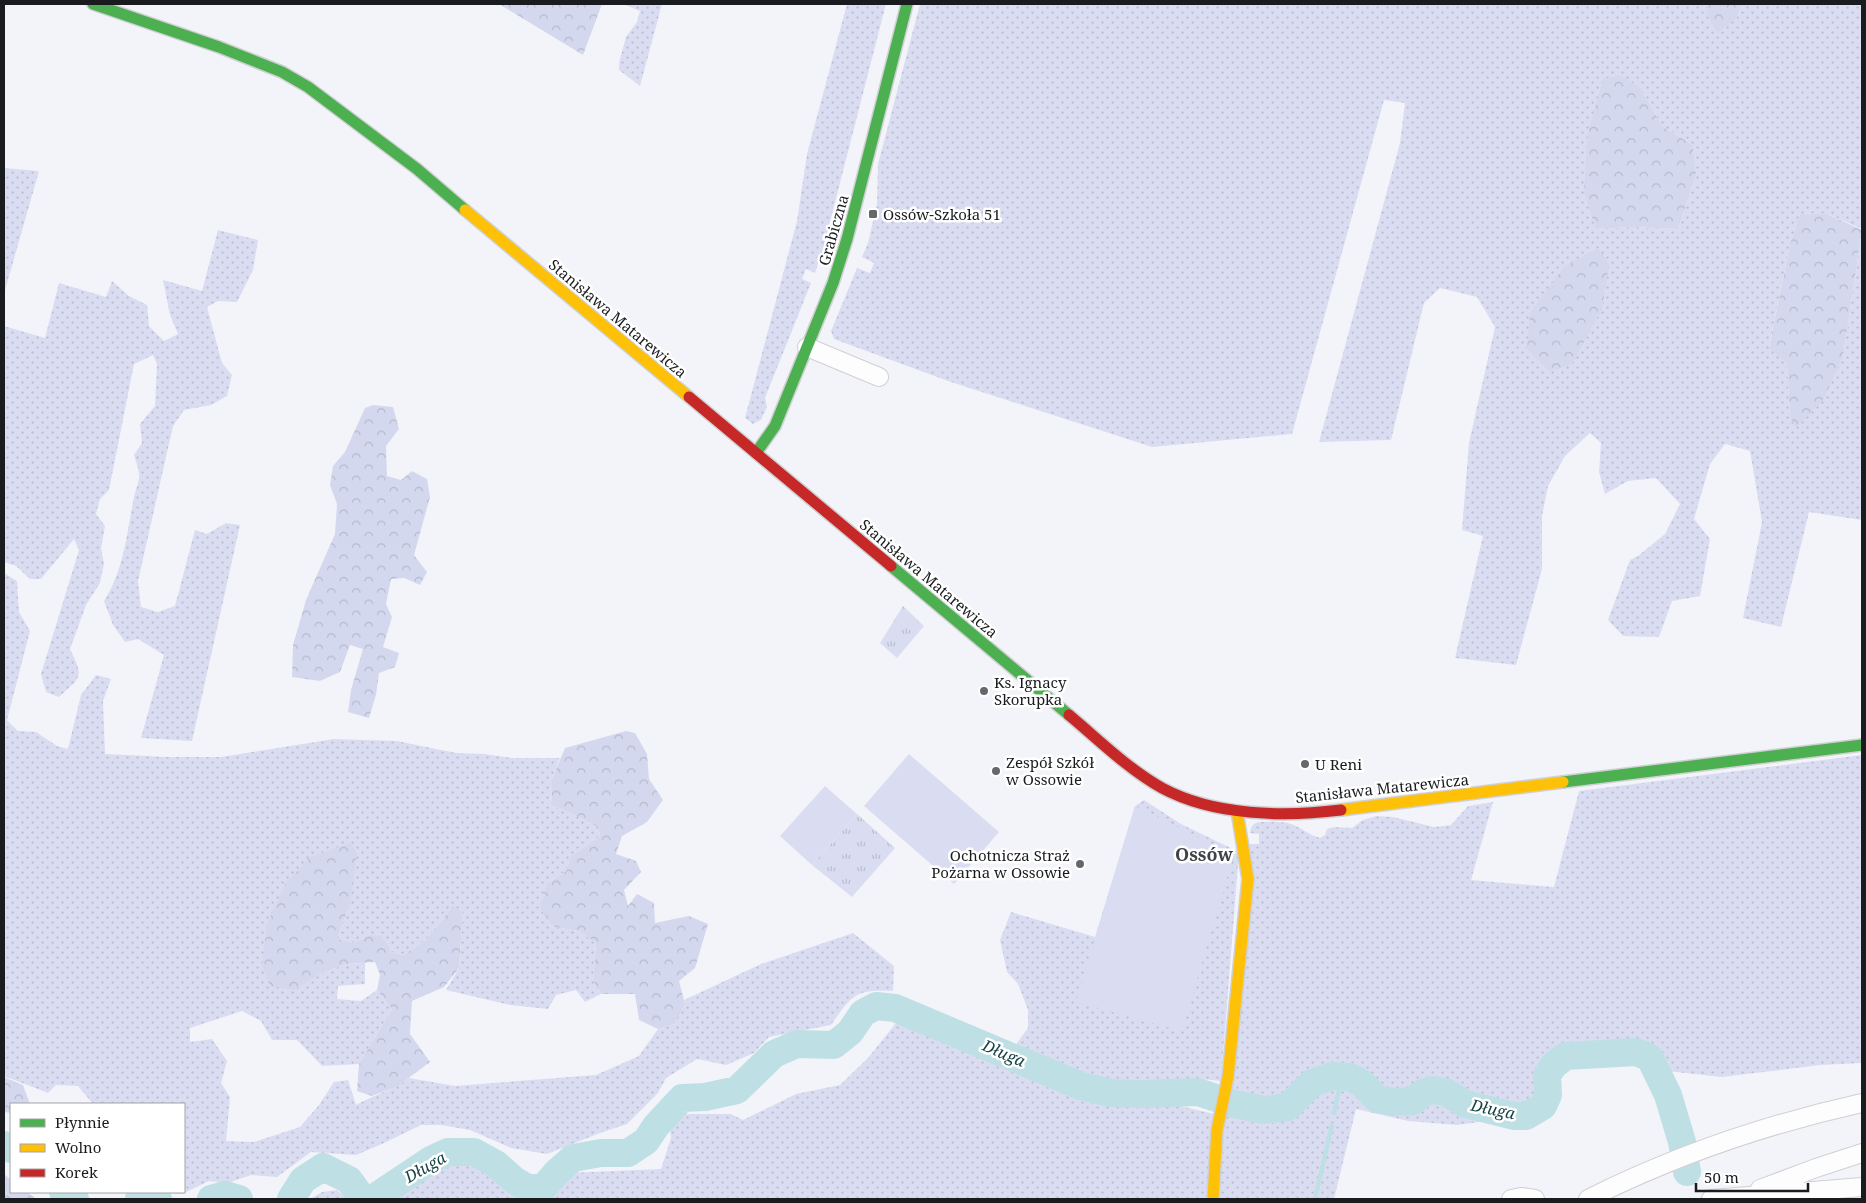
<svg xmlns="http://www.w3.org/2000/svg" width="1866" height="1203" font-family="'Noto Serif',serif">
<defs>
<pattern id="grass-dots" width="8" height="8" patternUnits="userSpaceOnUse" patternTransform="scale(1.25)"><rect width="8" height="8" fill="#daddf1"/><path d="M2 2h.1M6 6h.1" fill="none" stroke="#babdce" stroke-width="1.8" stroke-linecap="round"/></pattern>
<pattern id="forest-crowns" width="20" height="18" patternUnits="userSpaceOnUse" patternTransform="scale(1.25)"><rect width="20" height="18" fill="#d4d8ee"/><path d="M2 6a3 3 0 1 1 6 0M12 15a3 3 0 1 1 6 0" fill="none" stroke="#b5b9cc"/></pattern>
<pattern id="park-tufts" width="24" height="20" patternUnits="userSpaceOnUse" patternTransform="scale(1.25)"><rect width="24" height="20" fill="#daddf1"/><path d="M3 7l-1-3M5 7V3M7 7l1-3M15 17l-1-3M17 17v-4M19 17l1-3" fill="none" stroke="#babdce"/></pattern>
</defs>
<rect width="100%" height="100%" fill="#f3f4f9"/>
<path fill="url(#grass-dots)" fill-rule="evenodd" d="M623 4H662L640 86 619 70V63L626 37 637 22 640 11Z
M847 4H886L823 249 815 273 806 269 802 279 811 283 765 398 767 407 761 420 753 424 745 418 797 221 807 154Z
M920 4H1709L1706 13 1736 19 1742 4H1862V229L1825 213 1800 214 1790 244 1769 347 1787 364 1790 416 1843 357 1862 230V520L1809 512 1781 627 1743 618 1762 522 1750 451 1725 444 1710 464 1694 519 1710 539 1700 596 1672 601 1659 637 1623 636 1608 620 1630 560 1638 556 1665 534 1680 504 1656 478 1628 481 1605 494 1599 472 1601 443 1590 433 1565 456 1548 486 1542 516V569L1516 665 1455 658 1483 536 1462 530 1469 443 1495 327 1477 297 1440 288 1424 303 1391 440 1319 442 1400 143 1405 103 1384 100 1292 434 1152 447 948 381 834 339 831 331 857 268 870 273 874 263 862 257 868 243 877 204 878 164ZM1641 88 1662 126 1693 145 1696 175 1678 229 1633 227 1596 229Z
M4 168 39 171 4 294Z
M218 230 258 240 253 270 237 302 218 301 207 307 222 363 232 375 227 396 211 405 184 410 173 426 138 581 141 607 158 612 175 606 195 530 207 534 226 523 240 525 192 741 141 738 164 655 138 639 125 642 113 625 104 601C124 570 127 532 134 497 135 491 138 485 139 478 140 471 136 462 134 455L142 443 140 424 155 406 157 364 153 355 134 364 109 490 100 499 96 514 105 526 101 548 104 564 100 583 86 605 70 649C84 678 82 676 59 697L46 692 41 674 79 550 74 539 41 579H30L16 566 4 562V326L45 338 59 283 106 297 112 281 129 296 147 305 149 326 164 341 178 334 170 315 163 280 202 291Z
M4 573 17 581 19 612 30 631 7 720 18 731 36 732 57 746 68 749 81 695 96 675 111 679 103 701 105 754 167 757H221L334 739 397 741 456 753 484 754 512 758H560L551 781 552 806 566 811 598 827 600 836 571 856 566 871 547 883 555 927 579 931 596 943 593 981 601 994 585 1002 576 990 556 995 548 1009 510 1005 446 990 459 968 463 912 453 906 426 940 403 955 391 952 370 935 354 943 337 939 350 903 320 974 346 964 365 963V984L338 986 337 999 361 1001 377 990 392 1009 359 1064 322 1066 297 1040H272L261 1021 242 1011 190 1028V1042L212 1039 227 1061 221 1083 230 1097 226 1141 254 1142 300 1127 319 1105 334 1082 348 1080 356 1105C374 1095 393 1090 409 1078L455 1086 596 1075 639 1056 658 1029 675 1024 685 1004 684 1000 761 964 853 933 894 966 893 991C855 989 852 995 831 1025L769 1037 754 1053 726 1065 697 1059 666 1078 658 1093 627 1124 600 1133 547 1154 511 1148 470 1130 441 1125H421L382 1144 356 1155 311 1152 277 1177 251 1175 228 1183 209 1181 182 1194 163 1192H184V1104H93L78 1086 56 1085 48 1093 4 1076Z
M1862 755V1063L1820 1065 1722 1077 1667 1071C1664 1065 1661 1055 1656 1051 1643 1040 1580 1042 1563 1047 1559 1049 1554 1052 1551 1055 1547 1058 1541 1066 1540 1070 1535 1085 1548 1102 1524 1106 1497 1111 1465 1089 1441 1083 1421 1079 1405 1099 1386 1093 1376 1090 1373 1082 1366 1076 1360 1071 1346 1067 1338 1067 1326 1068 1312 1073 1303 1080 1295 1086 1289 1095 1280 1100 1267 1108 1242 1099 1230 1093L1248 844H1259V834L1250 833C1251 829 1251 825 1256 823 1260 821 1283 822 1288 823 1300 826 1308 835 1320 838L1325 835 1327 829 1334 827 1352 828 1363 820 1376 816 1393 817 1434 827 1451 825 1468 806 1493 802 1471 880 1554 887 1579 791Z
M1144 800 1181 824 1239 852 1221 1081 1201 1079 1147 1091 1111 1087 1085 1079 1014 1047 1028 1028V1010L1018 984 1007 972 1000 940 1011 912 1095 937 1135 806Z
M900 1018 1092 1097 1118 1106 1139 1107 1168 1103 1214 1114 1208 1199H384C400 1188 440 1161 459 1161 490 1161 490 1178 510 1191 514 1194 521 1193 525 1194 547 1197 553 1188 567 1173L661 1169 671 1138 670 1127 685 1114H731L743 1120 796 1094 840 1085 868 1058Z
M1338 1082 1352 1085 1361 1091 1370 1101 1393 1108 1420 1106 1430 1099 1440 1098 1468 1112 1493 1120 1457 1125 1408 1121 1356 1109 1334 1199H1219L1223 1114H1288L1325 1087Z
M337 1190 348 1199H310L322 1192Z"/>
<path fill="url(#forest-crowns)" d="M499 4H602L583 55Z
M1709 4H1742L1736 19 1717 33 1706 13Z
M1620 75 1641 88 1662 126 1693 145 1696 175 1678 229 1633 227 1596 229 1584 192 1588 132 1603 79Z
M1825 213 1862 230 1843 357 1823 400 1796 428 1790 416 1787 364 1769 348 1790 244 1800 214Z
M1598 248 1609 264 1602 309 1572 364 1549 371 1527 349 1530 313 1564 267Z
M373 405 393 407 399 429 386 446 387 476 401 480 412 471 427 479 430 497 414 555 427 572 420 585 404 578 391 579 386 604 392 617 383 647 399 653 395 667 379 673 376 695 369 718 348 712 351 690 363 649 350 645 340 672 320 681 292 677 293 645 306 600 335 534 337 504 330 485 333 466 345 452 365 408Z
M626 731 635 733 647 754 649 779 663 800 647 822 622 836 616 854 636 861 641 872 624 890 628 906 637 894 654 903 655 923 689 916 708 924 695 968 679 981 685 1004 675 1024 658 1029 639 1020 635 994H601L593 981 596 943 579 931 555 927 540 909 547 883 566 871 571 856 600 836 598 827 566 811 552 806 551 781 565 748Z
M350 843 357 853 350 903 337 939 354 943 370 935 382 936 391 952 403 955 426 940 453 906 463 912 459 968 444 987 412 1001 410 1034 430 1062 398 1086 372 1096 357 1091 359 1064 392 1009 377 990 380 975 375 962 346 964 320 974 294 990 270 986 262 966 267 924 285 884 310 857Z
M4 1077 23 1085 30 1104H11V1113L4 1112Z
M4 1174 11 1180V1192H27L36 1199H4Z"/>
<path fill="url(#park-tufts)" d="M903 606 924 626 897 658 880 643Z
M857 814 895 848 852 897 812 865Z"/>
<path fill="#daddf1" d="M909 754 999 832 954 884 864 806Z
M825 786 857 814 812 865 780 836Z
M1135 806 1234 855 1182 1031 1076 1002Z"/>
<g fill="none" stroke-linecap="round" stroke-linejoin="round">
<path stroke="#bee0e5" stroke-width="4.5" d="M1334 1113 1342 1077
M1315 1199 1332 1125"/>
<path stroke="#bee0e5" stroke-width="28" d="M4 1145 11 1149
M63 1192 75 1199
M139 1199 151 1197 158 1199
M211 1199 225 1195 239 1199
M291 1199 303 1180 323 1167 349 1180 362 1198H374L431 1160 448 1152H474L496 1164 514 1180 529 1189 544 1187 556 1173 573 1158 601 1153H628L646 1141 656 1126 682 1098 705 1097 737 1090 774 1054 797 1044 834 1045 850 1032 863 1013 876 1006 895 1008 1081 1086 1111 1093 1141 1094 1198 1092 1234 1104 1264 1110 1288 1107 1312 1083 1332 1076 1350 1077 1362 1083 1377 1099 1393 1102 1413 1101 1423 1093 1432 1090 1446 1092 1465 1104 1514 1116H1526L1543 1106 1548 1095 1547 1075 1554 1065 1566 1056 1636 1052 1650 1058 1668 1095 1682 1142 1687 1172"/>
<g stroke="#cfd0d3" stroke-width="20">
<path id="street" d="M807 347 879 377
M1760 1189 1816 1168 1862 1153
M1511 1199 1521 1197 1535 1199
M1588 1199C1676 1155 1767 1124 1862 1103
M1711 1199 1862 1187"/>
</g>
<g stroke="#cfd0d3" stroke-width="14">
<path id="fast" d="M93 4 219 47 282 72 308 87 417 169 465 210
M756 453 775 426 833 283 847 239 907 4
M891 566 1069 715
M1563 782 1862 745"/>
</g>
<g stroke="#cfd0d3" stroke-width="14">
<path id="slow" d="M465 210 689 397
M1341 810 1563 782
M1213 1199 1217 1130 1228 1077 1248 879 1237 811"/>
</g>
<g stroke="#cfd0d3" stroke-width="14">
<path id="jam" d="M689 397 891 566
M1069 715C1099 740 1128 769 1162 788 1214 816 1284 817 1341 810"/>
</g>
<use href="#street" stroke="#fdfdfe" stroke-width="18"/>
<use href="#fast" stroke="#4caf50" stroke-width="11"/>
<use href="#slow" stroke="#ffc107" stroke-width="11"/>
<use href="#jam" stroke="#c62828" stroke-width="11"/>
</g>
<g fill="#66676b" stroke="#fff" stroke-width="2">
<rect x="868" y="209" width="10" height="10" rx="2.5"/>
<circle cx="984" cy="691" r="5"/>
<circle cx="1305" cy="764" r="5"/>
<circle cx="996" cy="771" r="5"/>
<circle cx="1080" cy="864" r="5"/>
</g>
<g text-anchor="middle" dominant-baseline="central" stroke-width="5" stroke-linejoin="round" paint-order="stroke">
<g font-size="15" fill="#1a1b1e" stroke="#fff" text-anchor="start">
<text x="883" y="214">Ossów-Szkoła 51</text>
<text x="994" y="682">Ks. Ignacy<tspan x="994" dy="17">Skorupka</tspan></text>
<text x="1006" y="762">Zespół Szkół<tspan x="1006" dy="17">w Ossowie</tspan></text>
<text x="1315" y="764">U Reni</text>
<text x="1070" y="855" text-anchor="end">Ochotnicza Straż<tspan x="1070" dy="17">Pożarna w Ossowie</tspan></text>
</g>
<g font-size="15" fill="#1a1b1e" stroke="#fff">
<text transform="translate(833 230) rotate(-74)">Grabiczna</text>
<text transform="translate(618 318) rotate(40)">Stanisława Matarewicza</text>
<text transform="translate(929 578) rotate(40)">Stanisława Matarewicza</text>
<text transform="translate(1382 788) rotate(-6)">Stanisława Matarewicza</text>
</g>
<g font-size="16" font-style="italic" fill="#174347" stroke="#fff">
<text transform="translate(1004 1053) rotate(23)">Długa</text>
<text transform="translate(1493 1109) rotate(12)">Długa</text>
<text transform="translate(425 1167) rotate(-30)">Długa</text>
</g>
<g font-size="18" font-weight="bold" fill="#404248" stroke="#fff">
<text x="1204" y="854">Ossów</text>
</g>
</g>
<rect width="1866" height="1203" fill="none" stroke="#1a1b1e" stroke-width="10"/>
<rect x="10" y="1103" width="175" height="90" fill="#ffffff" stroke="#a3a4a5"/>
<rect x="20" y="1119" width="25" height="8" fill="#4caf50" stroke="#a3a4a5"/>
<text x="55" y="1128" font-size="15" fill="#1a1b1e">Płynnie</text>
<rect x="20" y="1144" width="25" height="8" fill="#ffc107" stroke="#a3a4a5"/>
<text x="55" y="1153" font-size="15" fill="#1a1b1e">Wolno</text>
<rect x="20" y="1169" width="25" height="8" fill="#c62828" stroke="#a3a4a5"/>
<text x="55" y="1178" font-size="15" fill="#1a1b1e">Korek</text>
<path d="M1696 1183v8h112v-8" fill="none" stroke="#1a1b1e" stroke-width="2.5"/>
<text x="1704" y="1183" font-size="15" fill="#1a1b1e" stroke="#ffffff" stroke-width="4" paint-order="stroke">50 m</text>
</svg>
